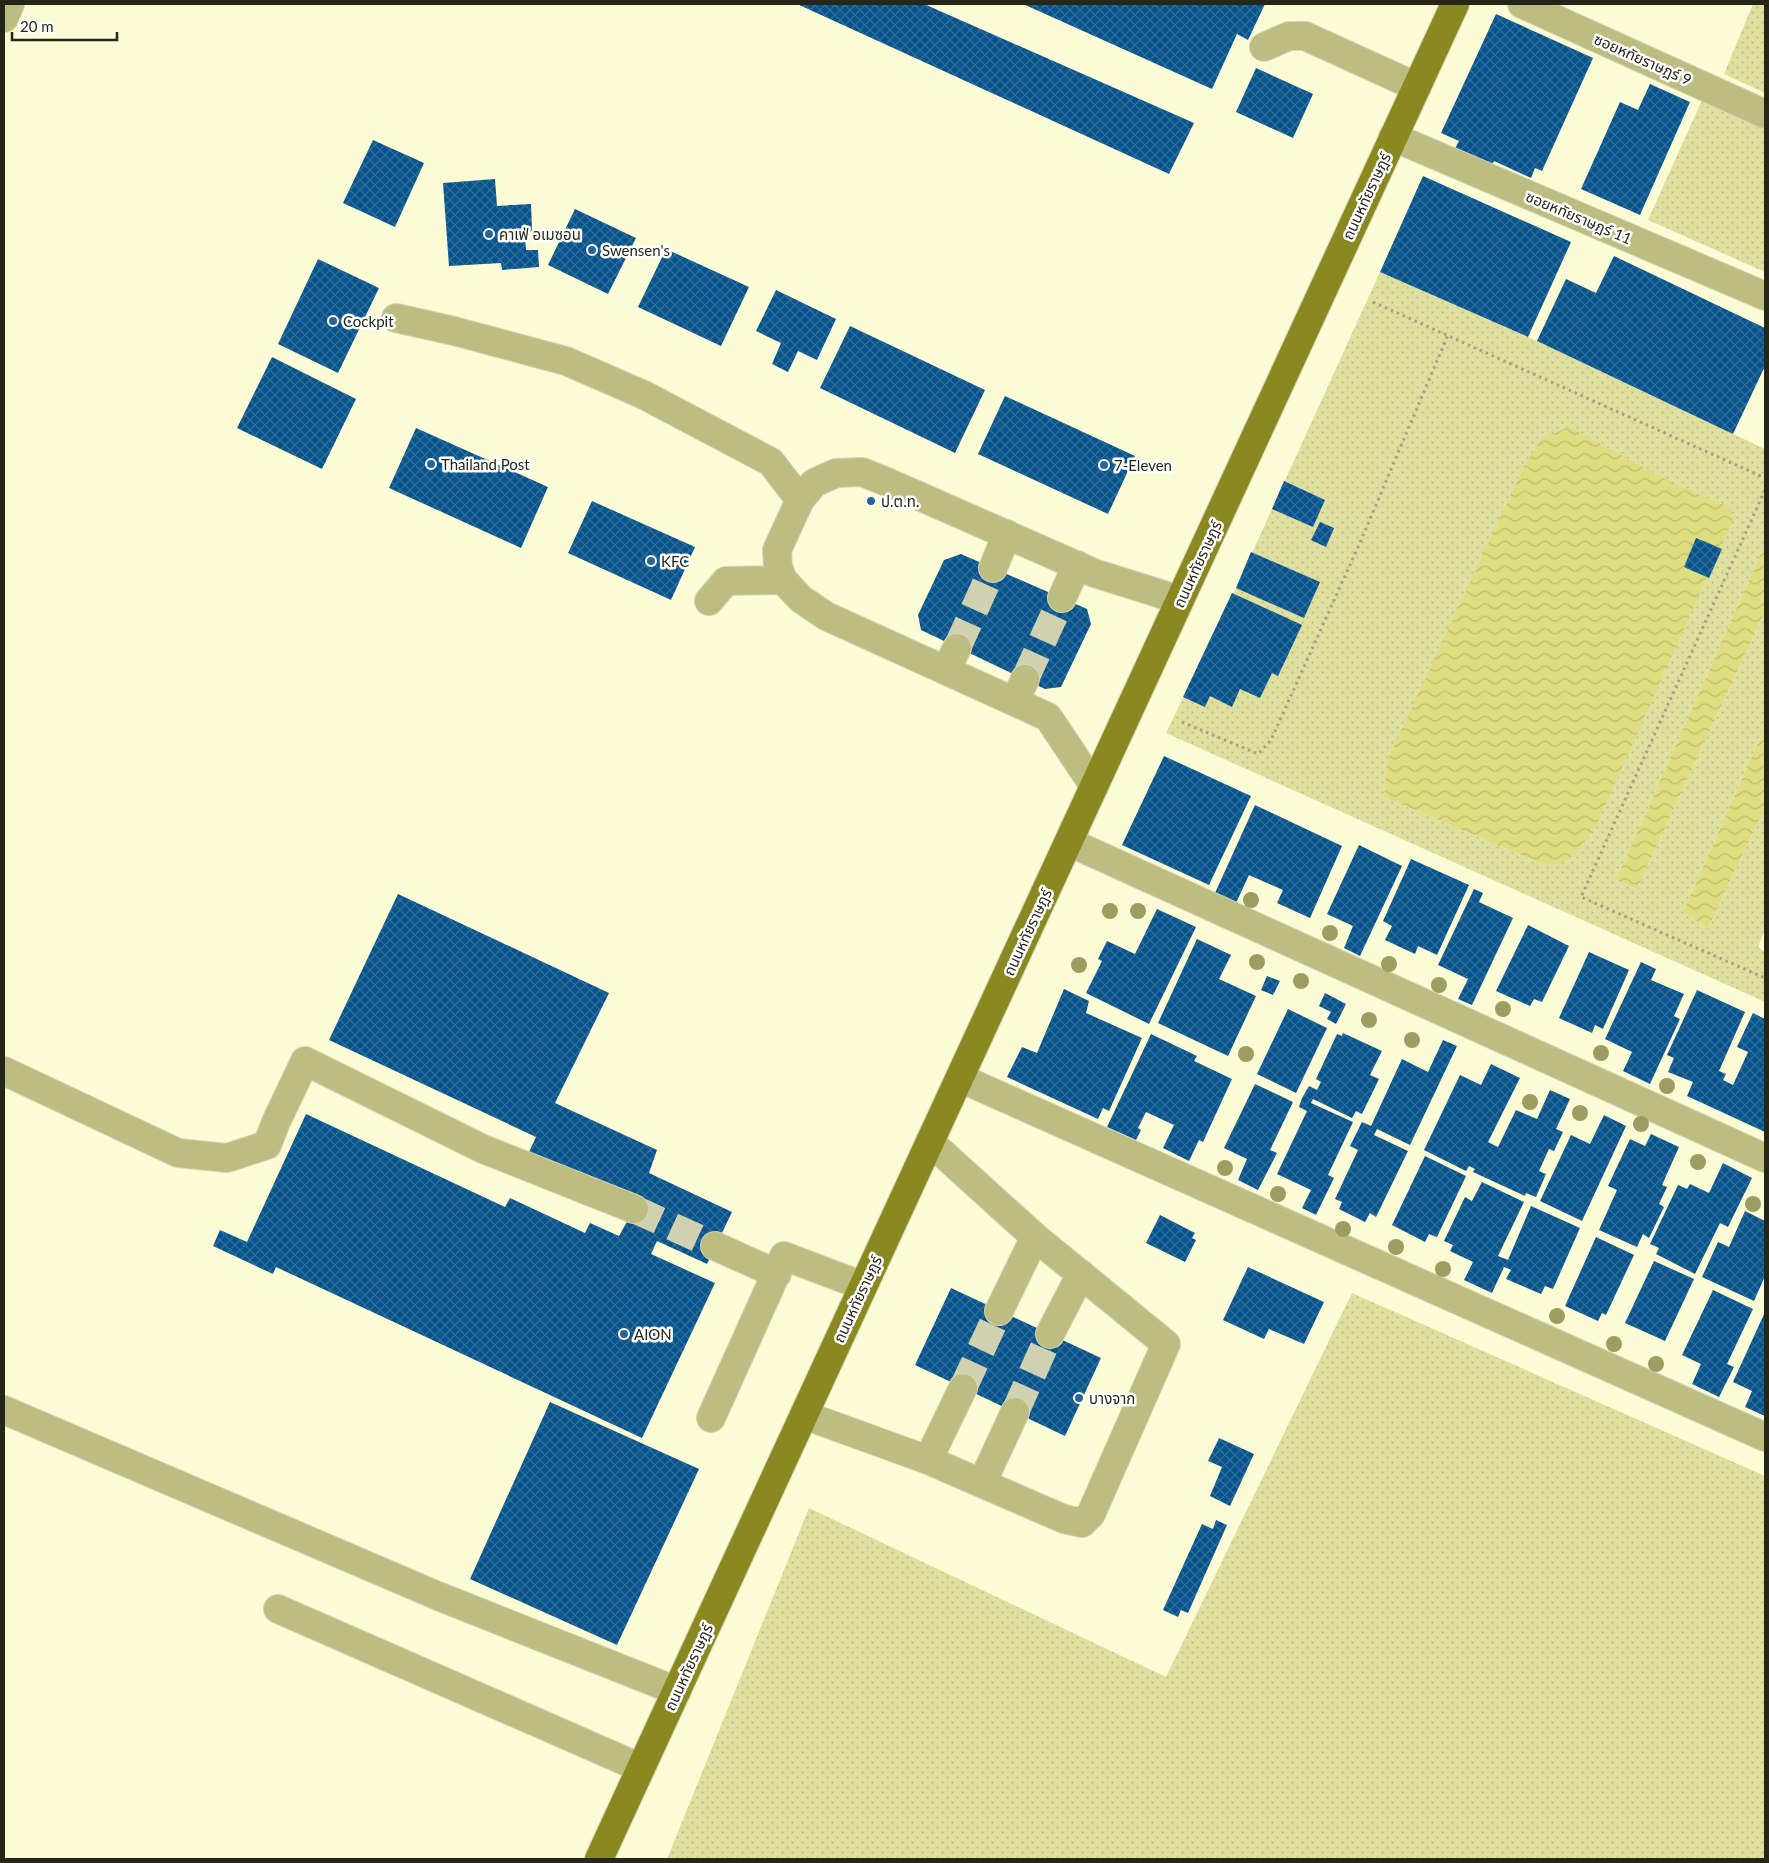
<svg xmlns="http://www.w3.org/2000/svg" width="1769" height="1863" font-family="Lato,'Noto Sans Thai',sans-serif">
<defs>
<pattern id="grass-dots" width="8" height="8" patternUnits="userSpaceOnUse" patternTransform="scale(1.25)"><rect width="8" height="8" fill="#dfdf9f"/><path d="M2 2h.1M6 6h.1" fill="none" stroke="#bfbf88" stroke-width="1.8" stroke-linecap="round"/></pattern>
<pattern id="water-waves" width="16" height="10" patternUnits="userSpaceOnUse" patternTransform="scale(1.25)"><rect width="16" height="10" fill="#dedd80"/><path d="M0 5q4-4 8 0t8 0" fill="none" stroke="#bebe6e"/></pattern>
<pattern id="building-cross-hatch" width="8" height="8" patternUnits="userSpaceOnUse" patternTransform="scale(1.25)"><rect width="8" height="8" fill="#06548e"/><path d="M0 0l8 8M0 8l8-8" fill="none" stroke="#346e99"/></pattern>
</defs>
<rect width="100%" height="100%" fill="#fbfcd6"/>
<path fill="url(#grass-dots)" fill-rule="evenodd" d="M1753 4H1765V93L1724 74Z
M1703 98 1765 126V272L1648 220Z
M1380 272 1537 341 1765 449V544L1616 880 1637 889 1765 611V727L1683 912 1708 928 1765 807V930L1758 947 1765 952V1002L1166 733 1236 588ZM1523 468 1678 487 1730 507 1542 864 1384 797 1388 761Z
M1352 1293 1765 1476V1859H667L809 1508 1166 1677Z"/>
<path fill="url(#water-waves)" d="M1569 427 1678 486 1730 507 1733 519 1595 828 1576 853 1564 862 1542 864 1384 797 1387 761 1523 468 1542 438Z
M1765 544V611L1637 889 1616 880Z
M1765 727V807L1708 928 1683 912Z"/>
<path fill="url(#building-cross-hatch)" d="M797 4H924L1194 123 1169 174Z
M1023 4H1265L1248 40 1237 34 1212 89Z
M1496 14 1593 58 1542 171 1535 168 1531 178 1494 161 1490 169 1453 152 1459 141 1441 133Z
M1256 68 1313 94 1293 138 1236 112Z
M1650 84 1690 102 1640 215 1581 189 1620 102 1638 110Z
M373 140 424 163 395 227 343 203Z
M1423 176 1571 242 1528 337 1380 272Z
M495 179 497 206 531 204 532 231 525 234 526 250H538L539 267 502 270 501 263 449 266 443 183Z
M575 209 636 238 608 294 548 265Z
M666 249 749 287 721 346 638 307Z
M1614 256 1765 328V366L1733 434 1537 341 1566 279 1596 293Z
M318 259 379 288 338 373 278 344Z
M776 290 836 319 817 360 798 351 788 372 772 364 781 343 756 331Z
M850 326 985 390 955 453 820 388Z
M272 357 356 399 322 469 237 428Z
M1005 396 1135 456 1108 514 978 454Z
M416 428 548 487 521 548 389 488Z
M1284 481 1325 500 1313 527 1272 509Z
M592 501 695 547 671 600 568 553Z
M1320 522 1334 528 1326 547 1311 540Z
M1696 538 1722 549 1709 578 1684 567Z
M1251 552 1320 582 1304 618 1236 588Z
M961 554 1087 609 1091 624 1061 687 1045 689 921 630 918 615 944 560Z
M1232 593 1302 625 1278 676 1272 673 1260 698 1240 689 1232 707 1210 696 1205 707 1183 697Z
M1164 756 1251 796 1209 885 1122 845Z
M1255 805 1342 846 1310 918 1277 903 1283 890 1249 875 1236 903 1215 893Z
M1359 845 1402 866 1360 956 1344 948 1353 926 1327 914Z
M1411 859 1469 885 1437 955 1418 946 1415 954 1385 940 1392 926 1383 921Z
M1474 889 1483 893 1479 902 1513 918 1472 1005 1458 999 1468 979 1438 965Z
M398 894 609 993 555 1103 657 1150 649 1173 732 1212 707 1264 657 1241 651 1254 715 1283 642 1438 276 1267 273 1274 213 1246 220 1230 247 1242 306 1114 505 1207 510 1198 585 1233 590 1223 619 1236 634 1209 637 1201 529 1152 536 1137 329 1040Z
M1157 909 1196 927 1149 1024 1086 993 1102 961 1098 959 1107 941 1135 954Z
M1528 925 1569 946 1542 1002 1534 999 1530 1006 1496 991Z
M1197 939 1231 955 1219 979 1256 996 1228 1056 1158 1023Z
M1589 952 1629 970 1603 1029 1595 1025 1592 1033 1559 1018Z
M1641 962 1656 969 1651 980 1684 994 1674 1016 1680 1019 1650 1084 1623 1071 1632 1052 1605 1039Z
M1267 976 1280 981 1273 995 1261 990Z
M1064 989 1089 1001 1086 1013 1142 1038 1109 1111 1103 1108 1098 1119 1007 1077 1022 1047 1037 1053Z
M1697 990 1745 1012 1719 1071 1726 1074 1723 1080 1733 1085 1748 1052 1737 1047 1753 1013 1765 1019V1132L1687 1096 1693 1082 1668 1072 1674 1058 1667 1055Z
M1325 993 1346 1004 1336 1024 1327 1019 1331 1012 1319 1006Z
M1288 1009 1327 1028 1296 1093 1257 1074Z
M1343 1033 1382 1051 1370 1075 1379 1079 1362 1114 1356 1111 1352 1118 1313 1099 1311 1103 1353 1122 1328 1175 1334 1178 1316 1215 1302 1208 1311 1190 1277 1174 1307 1111 1299 1107 1302 1098 1309 1086 1317 1090 1321 1082 1316 1079 1337 1034 1342 1036Z
M1151 1034 1197 1056 1194 1061 1232 1079 1203 1142 1199 1140 1189 1161 1163 1148 1174 1125 1146 1112 1138 1128 1141 1130 1136 1140 1107 1127Z
M1443 1040 1457 1046 1410 1145 1377 1129 1374 1135 1408 1151 1376 1217 1370 1213 1365 1222 1339 1209 1342 1202 1335 1199 1358 1150 1350 1146 1362 1122 1371 1126 1402 1059 1428 1072Z
M1491 1064 1520 1078 1488 1142 1498 1147 1516 1110 1537 1119 1550 1090 1570 1099 1556 1129 1563 1132 1554 1151 1549 1149 1539 1171 1546 1174 1536 1197 1526 1193 1525 1196 1473 1172 1475 1169 1469 1166 1466 1171 1424 1150 1460 1075 1481 1085Z
M1255 1084 1293 1102 1270 1150 1277 1153 1258 1190 1238 1180 1247 1159 1224 1148Z
M1604 1115 1626 1126 1582 1221 1540 1201 1571 1135 1590 1144Z
M1651 1134 1679 1147 1662 1185 1667 1187 1659 1204 1664 1207 1649 1238 1643 1234 1637 1247 1599 1230 1617 1190 1608 1186 1630 1139 1645 1146Z
M1425 1156 1466 1176 1437 1237 1429 1234 1425 1242 1392 1225Z
M1723 1163 1752 1178 1728 1227 1720 1223 1695 1274 1656 1254 1659 1248 1650 1244 1678 1185 1687 1189 1690 1184 1709 1193Z
M1482 1182 1524 1202 1498 1256 1508 1260 1531 1206 1580 1228 1553 1289 1545 1286 1541 1294 1506 1279 1511 1270 1504 1267 1492 1293 1464 1280 1473 1262 1450 1251 1453 1245 1444 1241 1465 1197 1472 1201Z
M1745 1211 1765 1221V1276L1754 1301 1702 1277 1718 1242 1729 1247Z
M1160 1215 1195 1233 1192 1238 1196 1240 1185 1262 1146 1243Z
M1596 1237 1634 1255 1606 1315 1602 1313 1598 1321 1565 1306Z
M1654 1261 1694 1279 1665 1341 1625 1323Z
M1248 1267 1324 1302 1304 1344 1269 1329 1264 1339 1223 1320Z
M951 1288 1101 1358 1065 1436 915 1365Z
M1713 1290 1753 1309 1727 1364 1734 1367 1719 1397 1692 1384 1701 1364 1682 1355Z
M1765 1312V1416L1745 1407 1752 1391 1733 1382Z
M550 1402 699 1469 617 1645 470 1579Z
M1219 1438 1254 1454 1230 1506 1210 1496 1222 1467 1208 1461Z
M1216 1520 1227 1525 1188 1613 1181 1610 1178 1617 1163 1610 1202 1524 1213 1529Z"/>
<g fill="none" stroke-linecap="round" stroke-linejoin="round">
<path stroke="#d0d1b0" stroke-width="28" stroke-dasharray="28 14" stroke-linecap="butt" d="M957 648 993 568
M1025 679 1062 598
M634 1209 715 1246
M963 1388 999 1311
M1015 1412 1050 1334"/>
<g stroke="#d4d5b4" stroke-width="30">
<path id="minor" d="M1522 4 1765 114
M4 18 10 4
M1264 47 1289 36H1305L1417 87
M1393 137 1765 296
M396 318 454 331 566 361 644 395 771 462 800 500
M993 568 1007 534
M1062 598 1077 565
M709 601 726 581 783 580
M946 670 957 648
M1015 701 1025 679
M1094 786 1048 717 826 616 801 599 783 580 778 567 777 550 800 500 814 483 836 473 862 472 887 482 1094 573 1180 600
M1069 842 1765 1158
M4 1071 178 1153 227 1158 267 1145 276 1122 305 1061 483 1149 634 1209
M960 1078 1765 1437
M715 1246 777 1274
M999 1311 1035 1237
M1050 1334 1081 1274
M4 1410 438 1596 677 1691
M804 1415 928 1460 1064 1519 1082 1523 1091 1514 1166 1344 1035 1237 930 1142
M711 1418 784 1256 863 1286
M928 1460 963 1388
M982 1483 1015 1412
M278 1609 641 1768"/>
</g>
<g stroke="#d4d5b4" stroke-width="30">
<path id="major" d="M599 1859 1455 4"/>
</g>
<path stroke="#a0a185" stroke-width="3" stroke-dasharray="2.5 4" stroke-linecap="butt" d="M1373 302 1765 478
M1765 490 1581 897 1765 978
M1182 722 1258 754 1271 740 1359 545 1448 335"/>
<use href="#minor" stroke="#bdbd81" stroke-width="28"/>
<use href="#major" stroke="#8a8821" stroke-width="28"/>
</g>
<g fill="#9d9d62">
<circle cx="1251" cy="900" r="8"/>
<circle cx="1110" cy="911" r="8"/>
<circle cx="1138" cy="911" r="8"/>
<circle cx="1330" cy="933" r="8"/>
<circle cx="1257" cy="962" r="8"/>
<circle cx="1389" cy="964" r="8"/>
<circle cx="1079" cy="965" r="8"/>
<circle cx="1301" cy="981" r="8"/>
<circle cx="1439" cy="985" r="8"/>
<circle cx="1503" cy="1009" r="8"/>
<circle cx="1369" cy="1020" r="8"/>
<circle cx="1412" cy="1040" r="8"/>
<circle cx="1601" cy="1053" r="8"/>
<circle cx="1246" cy="1054" r="8"/>
<circle cx="1667" cy="1086" r="8"/>
<circle cx="1530" cy="1102" r="8"/>
<circle cx="1580" cy="1113" r="8"/>
<circle cx="1641" cy="1124" r="8"/>
<circle cx="1698" cy="1162" r="8"/>
<circle cx="1225" cy="1168" r="8"/>
<circle cx="1278" cy="1194" r="8"/>
<circle cx="1753" cy="1204" r="8"/>
<circle cx="1343" cy="1229" r="8"/>
<circle cx="1396" cy="1247" r="8"/>
<circle cx="1443" cy="1269" r="8"/>
<circle cx="1557" cy="1316" r="8"/>
<circle cx="1614" cy="1344" r="8"/>
<circle cx="1656" cy="1364" r="8"/>
</g>
<g fill="#27659b" stroke="#fff" stroke-width="2">
<circle cx="489" cy="234" r="5"/>
<circle cx="592" cy="250" r="5"/>
<circle cx="333" cy="321" r="5"/>
<circle cx="431" cy="464" r="5"/>
<circle cx="1104" cy="465" r="5"/>
<circle cx="871" cy="501" r="5"/>
<circle cx="651" cy="561" r="5"/>
<circle cx="624" cy="1334" r="5"/>
<circle cx="1079" cy="1398" r="5"/>
</g>
<g text-anchor="middle" dominant-baseline="central" stroke-width="5" stroke-linejoin="round" paint-order="stroke">
<g font-size="15" fill="#252618" stroke="#fff">
<text transform="translate(1643 59) rotate(24)">ซอยหทัยราษฎร์ 9</text>
<text transform="translate(1366 196) rotate(-65)">ถนนหทัยราษฎร์</text>
<text transform="translate(1579 217) rotate(23)">ซอยหทัยราษฎร์ 11</text>
<text transform="translate(1197 564) rotate(-65)">ถนนหทัยราษฎร์</text>
<text transform="translate(1027 932) rotate(-65)">ถนนหทัยราษฎร์</text>
<text transform="translate(857 1299) rotate(-65)">ถนนหทัยราษฎร์</text>
<text transform="translate(688 1667) rotate(-65)">ถนนหทัยราษฎร์</text>
</g>
<g font-size="15" fill="#252618" stroke="#fff" text-anchor="start">
<text x="499" y="234">คาเฟ่ อเมซอน</text>
<text x="602" y="250">Swensen's</text>
<text x="343" y="321">Cockpit</text>
<text x="441" y="464">Thailand Post</text>
<text x="1114" y="465">7-Eleven</text>
<text x="881" y="501">ป.ต.ท.</text>
<text x="661" y="561">KFC</text>
<text x="634" y="1334">AION</text>
<text x="1089" y="1398">บางจาก</text>
</g>
</g>
<rect width="1769" height="1863" fill="none" stroke="#252618" stroke-width="10"/>
<path d="M12 32v8h105v-8" fill="none" stroke="#252618" stroke-width="2.5"/>
<text x="20" y="32" font-size="15" fill="#252618" stroke="#ffffff" stroke-width="4" paint-order="stroke">20 m</text>
</svg>
